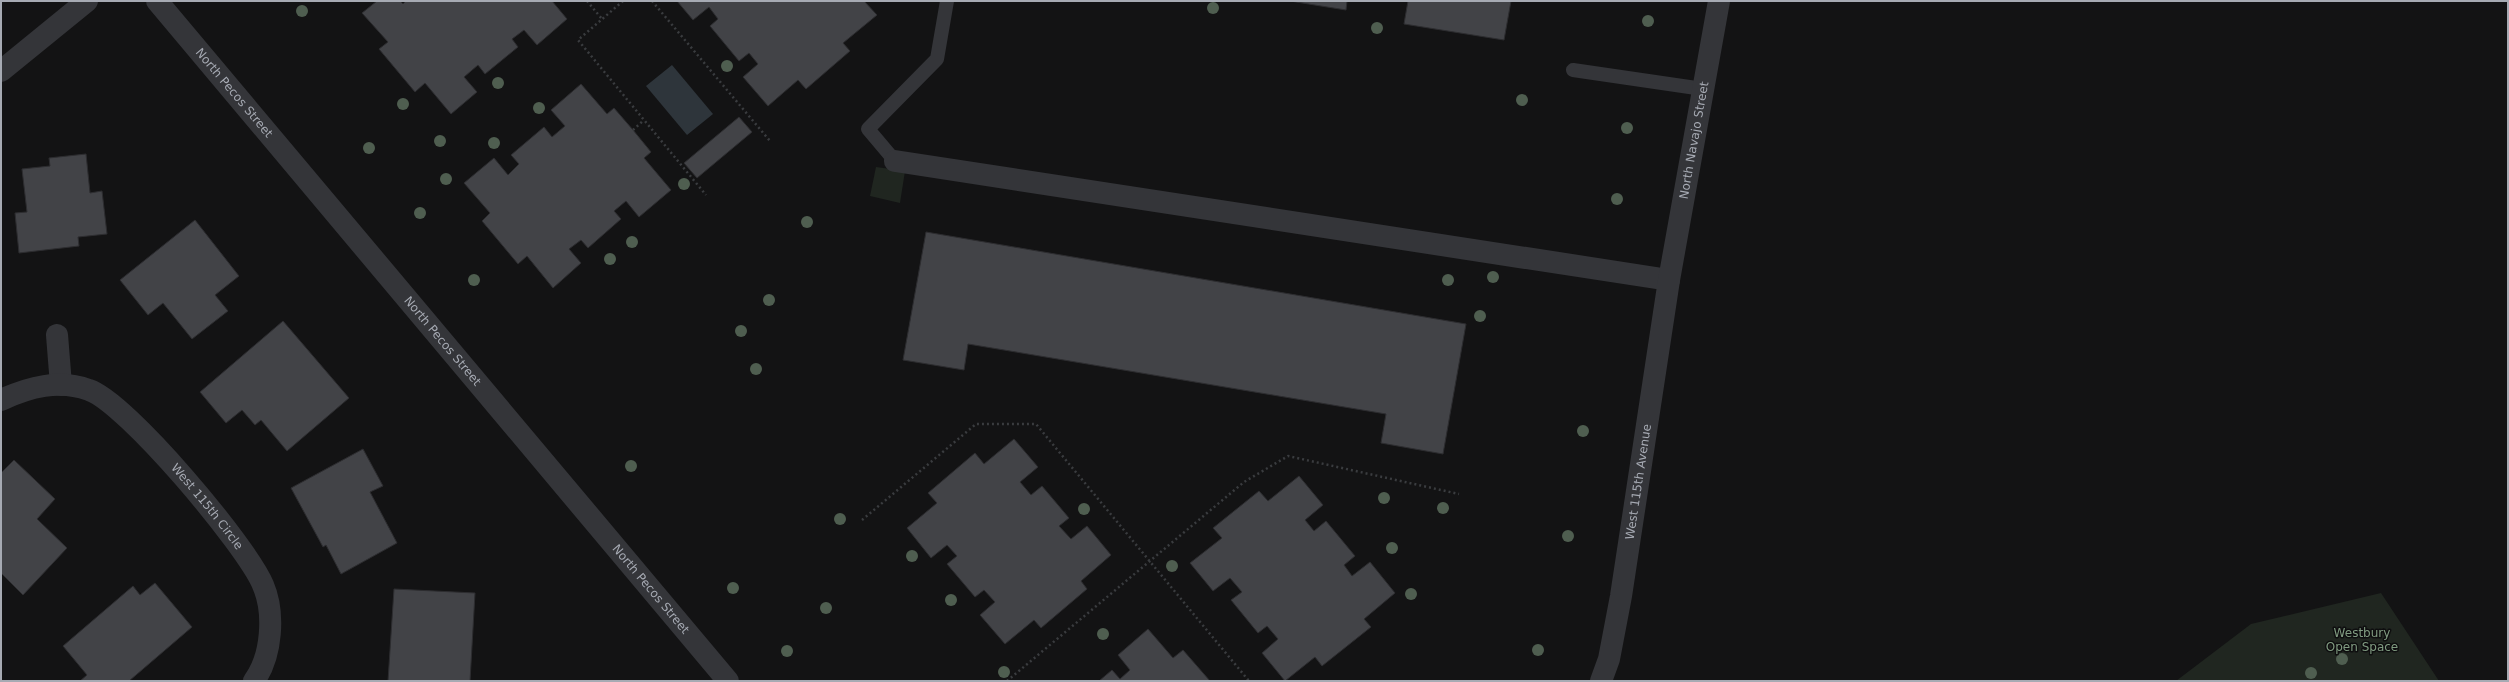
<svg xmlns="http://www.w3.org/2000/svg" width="2509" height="682" font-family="'DejaVu Sans',sans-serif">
<rect width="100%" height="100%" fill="#131314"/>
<path fill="#202620" d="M876 167 905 171 900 203 870 196Z
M2381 593 2439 681H2176L2251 624Z"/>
<path fill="#2e353b" d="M672 65 713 114 687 135 646 86Z"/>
<path fill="#424347" stroke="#2d2d30" d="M377 1H400L403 4 406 1H552L567 19 537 45 524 30 512 39 518 47 485 74 478 65 464 77 477 92 451 114 425 83 415 92 379 49 388 42 362 13Z
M677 1H864L877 15 843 43 850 51 806 89 798 80 768 106 743 77 758 64 749 53 739 61 710 26 718 19 709 7 693 20Z
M1290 1H1347L1346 10Z
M1408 1H1511L1504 40 1404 24Z
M581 84 607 114 614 108 633 130 651 152 644 158 671 190 639 217 626 201 614 211 621 219 588 248 581 240 569 249 581 263 553 288 527 256 518 264 482 221 490 213 464 183 494 158 508 175 519 164 511 155 544 127 552 137 565 126 551 110Z
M739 117 752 132 697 178 684 163Z
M86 154 90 193 102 191 107 234 78 237 79 246 19 253 15 213 27 212 22 169 50 166 49 158Z
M195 220 239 276 215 295 228 311 192 339 163 303 148 315 120 280Z
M926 232 1466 324 1443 454 1381 443 1386 414 968 344 964 370 903 360Z
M283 321 349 398 287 451 261 420 255 425 242 410 226 423 200 392Z
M1014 439 1038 467 1020 482 1031 495 1042 486 1069 518 1059 526 1071 539 1087 526 1111 555 1081 581 1087 589 1041 628 1034 620 1005 644 980 615 995 602 984 590 975 597 947 564 957 556 947 545 931 558 907 528 937 503 928 493 975 453 984 464Z
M363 449 383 486 370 492 397 543 341 574 326 545 323 547 291 488Z
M14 460 55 499 37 519 67 548 23 595 1 573V473Z
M1299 476 1323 505 1305 520 1314 531 1326 521 1355 556 1344 565 1352 576 1370 562 1395 593 1364 619 1371 627 1322 666 1315 657 1285 681 1262 653 1278 639 1267 626 1258 633 1231 600 1242 592 1230 578 1213 591 1190 563 1222 538 1213 528 1259 491 1268 501Z
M155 583 192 627 129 681H80L87 675 63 646 133 586 140 595Z
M394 589 475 593 470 681H388Z
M1148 629 1173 658 1183 650 1210 681H1099L1112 670 1120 679 1130 670 1118 655Z"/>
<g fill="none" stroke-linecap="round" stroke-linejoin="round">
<path stroke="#3a3c3f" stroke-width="2.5" stroke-dasharray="2 3" stroke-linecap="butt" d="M587 1 602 19
M623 1 578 40 706 195
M652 1 770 141
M633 130 644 120
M862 520 976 424H1036L1249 681
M1007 681 1244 482 1288 456 1459 494"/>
<path stroke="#343539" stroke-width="14" d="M1573 70 1703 89
M895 161 868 129 937 59 947 1"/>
<g stroke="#343539" stroke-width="22">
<path d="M1 71 87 1"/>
<path d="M895 161 1669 280"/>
<path d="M57 335 61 385"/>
<path id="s1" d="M1 400C29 387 59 379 89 390 126 402 247 546 263 585 275 613 272 656 254 681"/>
<path id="s2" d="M1601 681 1609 659 1621 596 1669 280 1719 1"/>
</g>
<path stroke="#343539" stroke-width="22" id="s3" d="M157 1 728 681"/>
</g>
<g fill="#4f5e50">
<circle cx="1213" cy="8" r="6"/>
<circle cx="302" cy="11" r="6"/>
<circle cx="1648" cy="21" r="6"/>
<circle cx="1377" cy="28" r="6"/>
<circle cx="727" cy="66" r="6"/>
<circle cx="498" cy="83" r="6"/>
<circle cx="1522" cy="100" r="6"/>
<circle cx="403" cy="104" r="6"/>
<circle cx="539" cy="108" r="6"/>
<circle cx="1627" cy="128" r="6"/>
<circle cx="440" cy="141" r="6"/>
<circle cx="494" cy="143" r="6"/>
<circle cx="369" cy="148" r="6"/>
<circle cx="446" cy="179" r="6"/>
<circle cx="684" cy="184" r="6"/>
<circle cx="1617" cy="199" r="6"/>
<circle cx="420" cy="213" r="6"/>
<circle cx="807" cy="222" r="6"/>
<circle cx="632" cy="242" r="6"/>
<circle cx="610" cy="259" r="6"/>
<circle cx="1493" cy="277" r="6"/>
<circle cx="474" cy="280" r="6"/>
<circle cx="1448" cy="280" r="6"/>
<circle cx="769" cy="300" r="6"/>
<circle cx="1480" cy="316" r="6"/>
<circle cx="741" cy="331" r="6"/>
<circle cx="756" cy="369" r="6"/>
<circle cx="1583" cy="431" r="6"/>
<circle cx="631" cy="466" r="6"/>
<circle cx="1384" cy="498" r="6"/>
<circle cx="1443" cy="508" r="6"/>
<circle cx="1084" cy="509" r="6"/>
<circle cx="840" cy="519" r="6"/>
<circle cx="1568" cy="536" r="6"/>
<circle cx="1392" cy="548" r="6"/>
<circle cx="912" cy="556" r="6"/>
<circle cx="1172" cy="566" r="6"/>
<circle cx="733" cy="588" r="6"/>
<circle cx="1411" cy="594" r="6"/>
<circle cx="951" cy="600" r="6"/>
<circle cx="826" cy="608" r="6"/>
<circle cx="1103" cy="634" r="6"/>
<circle cx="1538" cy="650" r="6"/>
<circle cx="787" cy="651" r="6"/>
<circle cx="2342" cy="659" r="6"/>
<circle cx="1004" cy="672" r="6"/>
<circle cx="2311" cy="673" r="6"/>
</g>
<g text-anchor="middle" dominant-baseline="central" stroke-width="3" stroke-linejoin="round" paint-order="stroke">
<g font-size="12" fill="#a6aab3" stroke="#0e0e0f">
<text stroke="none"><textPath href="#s3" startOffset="120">North Pecos Street</textPath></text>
<text stroke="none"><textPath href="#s2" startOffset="549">North Navajo Street</textPath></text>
<text stroke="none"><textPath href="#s3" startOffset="444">North Pecos Street</textPath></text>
<text stroke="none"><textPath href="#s2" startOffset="203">West 115th Avenue</textPath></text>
<text stroke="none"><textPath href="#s1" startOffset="258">West 115th Circle</textPath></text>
<text stroke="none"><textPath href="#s3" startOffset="768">North Pecos Street</textPath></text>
</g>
<g font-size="12" fill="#809b81" stroke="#0e0e0f">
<text x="2362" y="633">Westbury<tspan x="2362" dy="14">Open Space</tspan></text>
</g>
</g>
<rect width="2509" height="682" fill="none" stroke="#a6aab3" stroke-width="4"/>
</svg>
